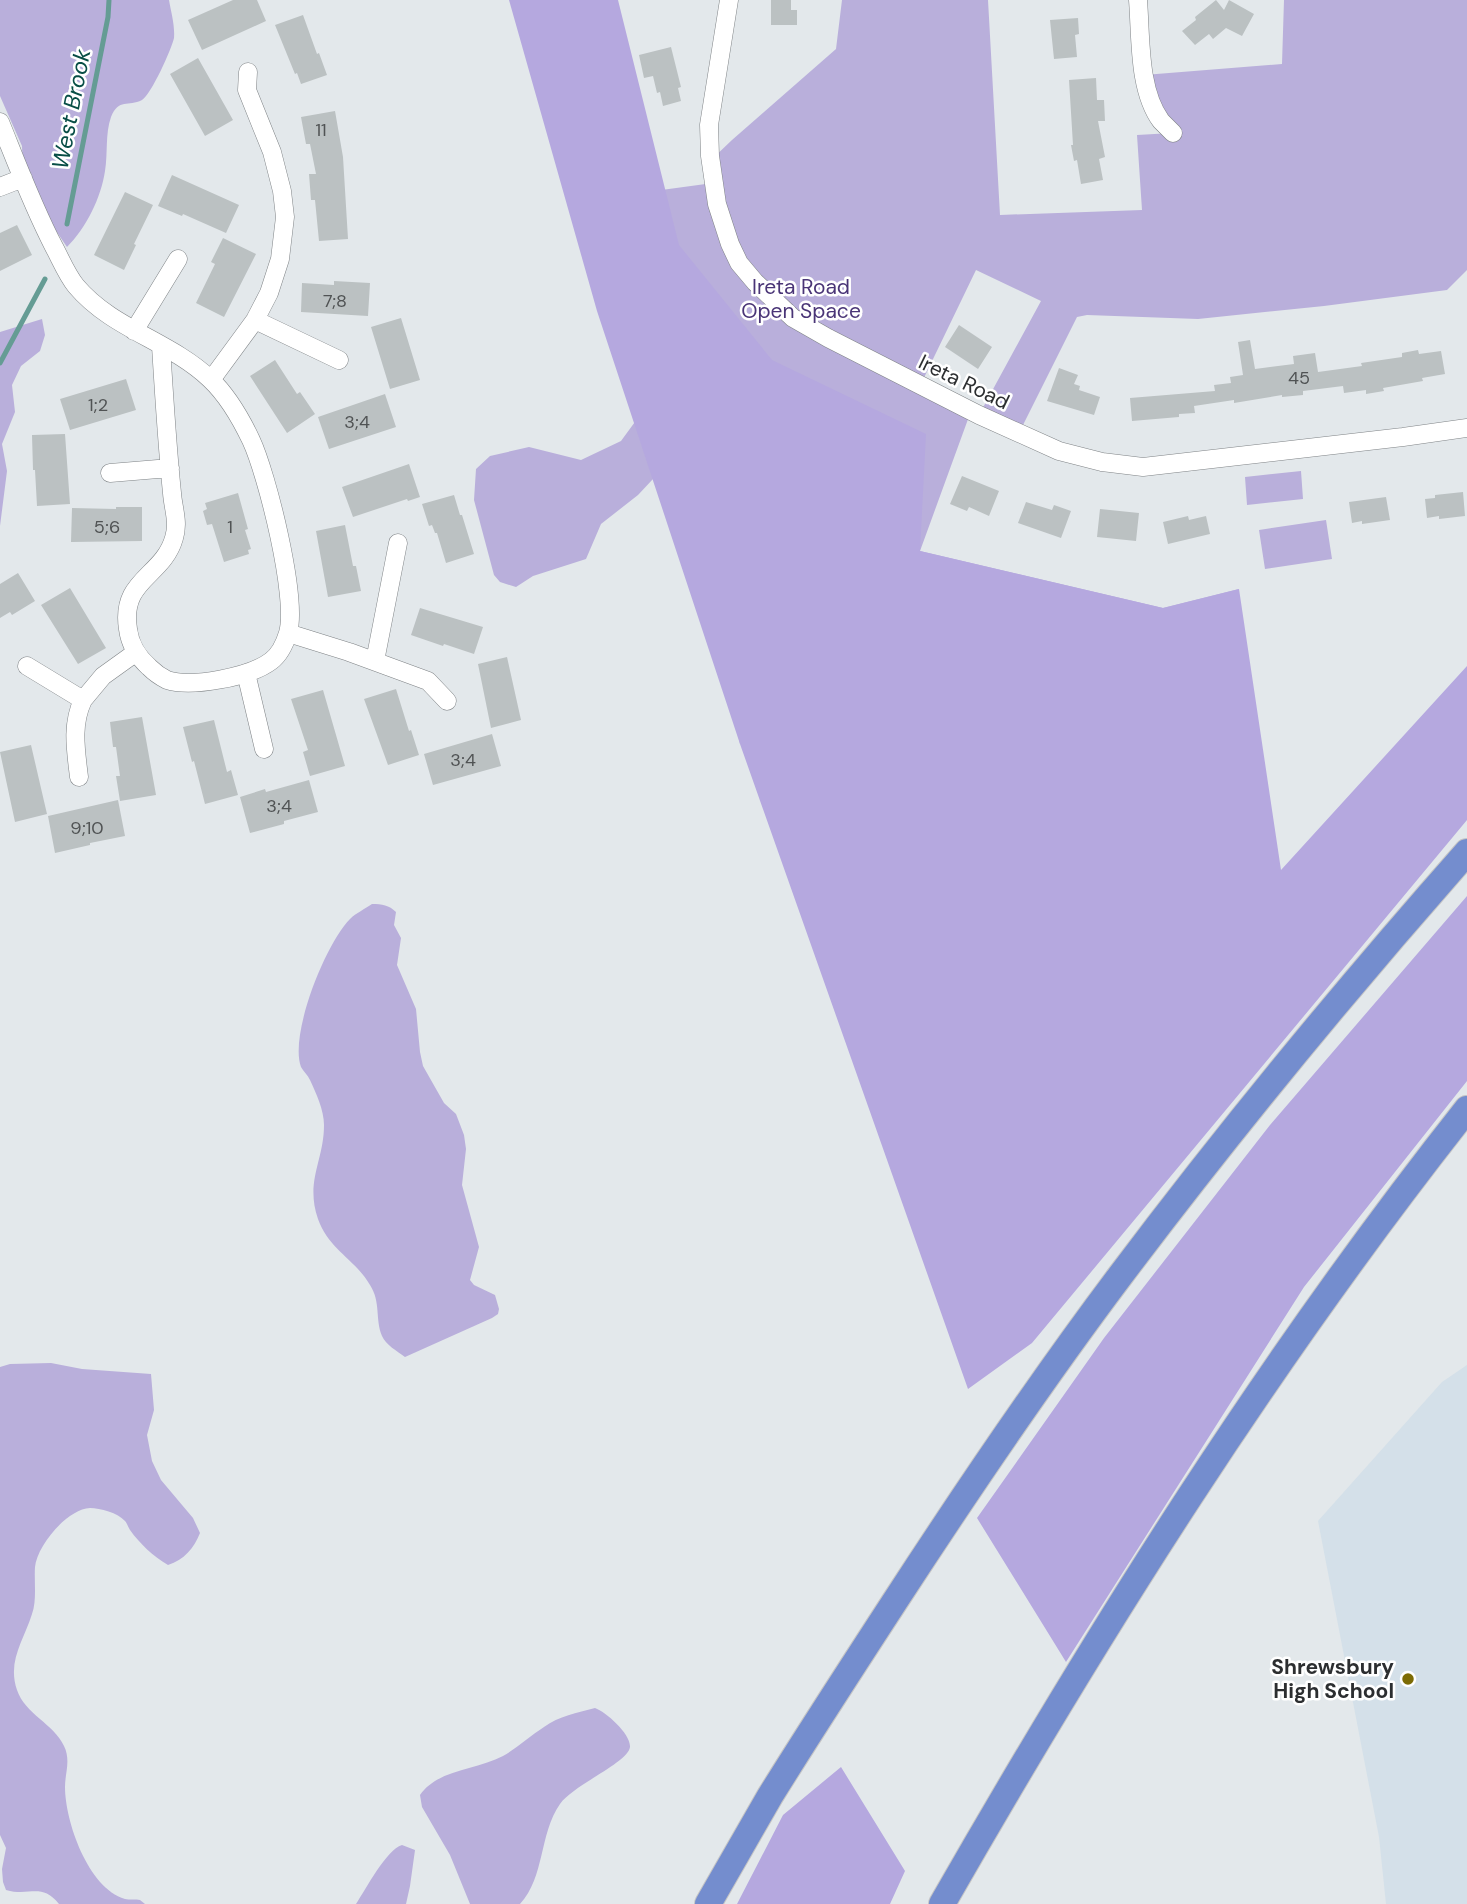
<svg xmlns="http://www.w3.org/2000/svg" width="1467" height="1904" font-family="'DM Sans',sans-serif">
<rect width="100%" height="100%" fill="#e3e8eb"/>
<path fill="#d4e0e9" d="M1467 1365V1904H1386L1379 1837 1318 1521 1442 1382Z"/>
<path fill="#b9afdb" d="M0 0H169C171 12 175 25 174 38 172 48 151 95 142 100 128 107 119 98 111 117 105 134 108 154 105 171 101 198 86 228 67 247L33 197 23 171 22 146 0 96Z
M842 0H988L1000 215 1142 210 1137 135 1172 133 1144 75 1282 64 1284 0H1467V270L1447 290 1324 306 1198 319 1087 315 1077 317 1019 433 979 415 1041 301 976 270 920 386 971 411 920 551 1163 608 1239 589 1219 624 740 744 685 466 653 479 638 495 601 524 586 559 533 576 516 587 500 582 494 575 474 500 476 469 490 456 529 447 581 460 621 441 640 415 632 194 713 183 710 161 732 140 836 49Z
M42 319 45 335 40 351 21 366 12 385 15 412 2 444 7 471 0 526V332Z
M1301 471 1303 499 1247 505 1245 477Z
M1326 520 1332 559 1265 569 1259 530Z
M372 904C382 904 389 905 396 912L394 925 401 938 397 965 416 1009 420 1052 423 1066 444 1103 456 1114 464 1135 466 1149 462 1185 479 1247 470 1280 474 1285 495 1295 499 1309 498 1314 492 1318 405 1357C397 1351 386 1345 382 1336 375 1319 381 1302 370 1285 355 1259 329 1250 318 1219 305 1181 324 1161 324 1125 324 1110 316 1093 310 1080 308 1075 303 1071 301 1067 289 1034 326 943 350 919 356 913 365 909 372 904Z
M51 1363 82 1369 151 1374 154 1410 147 1435 152 1461 161 1480 193 1518 200 1533C194 1548 184 1560 168 1565 153 1556 140 1544 130 1530 128 1527 127 1523 125 1521 118 1513 100 1508 90 1508 67 1509 37 1546 35 1567 34 1582 37 1600 32 1614 24 1640 7 1661 17 1690 25 1714 54 1724 64 1746 71 1760 65 1773 65 1787 65 1821 88 1888 125 1899 129 1900 136 1899 140 1900L145 1904H59C41 1882 30 1897 6 1890L3 1882 2 1869 6 1848 0 1835V1367L10 1364Z
M595 1708C606 1712 631 1734 630 1747 628 1763 573 1785 560 1804 539 1834 545 1877 520 1904H470L450 1855 422 1807 420 1795C438 1769 477 1770 503 1756 517 1748 530 1736 544 1727 559 1716 577 1713 595 1708Z
M402 1845 415 1850 410 1886 406 1904H356C366 1889 386 1850 402 1845Z"/>
<path fill="#b5a8df" d="M509 0H618L679 245 772 360 926 434 920 551 1163 608 1239 589 1281 870 1467 666V820L1032 1343 968 1389 740 744 597 311Z
M1467 896V1081L1304 1287 1066 1662 977 1518 1104 1338 1270 1125Z
M841 1767 905 1871 890 1904H737L783 1815Z"/>
<g fill="none" stroke-linecap="round" stroke-linejoin="round">
<path stroke="#659c94" stroke-width="5" d="M67 224 108 17 109 0
M0 363 45 279"/>
</g>
<path fill="#bbc1c2" d="M233 0H257L266 21 202 50 188 20Z
M771 0H791V10H797V25H771Z
M1216 0 1224 10 1229 0 1254 14 1242 36 1226 28 1213 39 1209 34 1195 45 1182 31 1196 20 1195 17Z
M303 15 317 54 319 53 327 75 301 84 297 73 295 74 275 25Z
M1078 18 1079 34 1075 35 1077 57 1054 59 1050 20Z
M671 47 681 87 678 88 681 101 663 106 660 92 657 93 653 76 644 78 639 55Z
M198 58 233 120 205 136 170 74Z
M1096 78 1097 100H1104L1105 121H1098L1105 157 1099 159 1103 180 1081 184 1077 160 1074 161 1071 145H1073L1069 80Z
M335 111 343 157 348 239 319 241 315 200H311L309 174H316L310 144H306L301 117Z
M172 175 239 205 226 233 183 214 182 216 158 206Z
M125 192 153 205 134 244 136 245 124 270 94 255Z
M17 225 32 255 0 271V233Z
M223 238 256 254 224 317 196 303 215 264 211 262Z
M334 281 370 283 368 316 301 312 302 283 334 285Z
M401 318 420 380 390 389 371 327Z
M959 325 992 347 978 369 945 347Z
M1250 340 1255 369 1294 364 1293 356 1315 353 1318 372 1362 366 1361 363 1402 357V353L1418 350 1419 354 1441 351 1445 374 1422 378 1423 381 1383 388 1384 391 1366 394V390L1344 393 1343 386 1303 391V395L1282 397V395L1234 403V400L1194 406 1195 413 1179 414V417L1132 421 1130 398 1215 391 1214 385 1231 383 1230 377 1243 375 1238 342Z
M275 360 297 394 300 392 315 414 287 433 250 376Z
M1059 368 1078 375 1074 384 1080 386 1079 390 1100 397 1094 415 1047 401Z
M126 379 136 410 70 430 60 399Z
M385 394 396 427 329 449 318 417Z
M65 434 70 504 37 506 35 470H33L32 435Z
M409 464 420 497 408 501 407 499 353 517 342 487Z
M962 476 999 491 989 516 969 507 967 511 950 504Z
M1463 492 1465 516 1439 519V516L1427 518 1425 499 1435 498V495Z
M238 493 248 529 245 530 251 549 248 550 249 554 224 562 212 524 207 525 203 511 207 509 205 503Z
M454 495 460 515H462L474 554 446 563 437 533H435L432 525 429 526 422 504Z
M1386 497 1390 520 1362 524V521L1352 523 1349 502Z
M1026 502 1052 510 1054 505 1071 511 1061 538 1018 523Z
M116 507H142V541L71 542 72 508 116 509Z
M1100 509 1139 513 1136 541 1097 537Z
M1188 516 1189 520 1206 516 1210 534 1168 544 1163 522Z
M345 525 353 566H356L361 591 328 597 316 531Z
M18 573 35 601 12 615 10 612 0 618V584Z
M70 588 106 648 78 664 41 605Z
M420 608 483 627 474 654 444 644 443 646 411 635Z
M507 657 521 720 491 728 478 664Z
M396 689 409 731 411 730 419 755 388 765 364 699Z
M323 690 345 766 310 776 303 752 308 750 291 699Z
M142 717 156 795 120 801 116 776H120L116 747H113L110 722Z
M214 720 227 772 231 770 238 795 205 804 194 761 192 762 183 727Z
M492 734 501 766 433 785 424 754Z
M31 745 47 814 15 822 0 752Z
M309 780 318 812 284 821V824L250 833 240 797 265 789 266 792Z
M118 800 125 836 90 843V845L55 853 48 816Z"/>
<g fill="none" stroke-linecap="round" stroke-linejoin="round">
<g stroke="#7f8386" stroke-width="19">
<path id="minor" d="M729 0 709 125 710 156 717 204 730 244 739 263 755 282 793 318 828 338 979 415 1059 451 1102 462 1143 467 1403 437 1467 428
M1138 0C1141 37 1138 90 1161 121 1165 125 1169 129 1173 133
M0 122C17 164 33 207 54 247 61 260 67 275 76 286 112 329 170 341 210 379 227 395 241 419 251 440 267 474 298 598 288 633 285 643 279 655 271 661 250 677 191 688 167 680 161 677 154 672 149 667 137 656 130 645 128 629 120 579 163 577 174 538 179 522 173 508 172 493 167 444 164 395 161 346
M0 187 23 178
M255 320 339 360
M134 331 178 259
M211 380 255 320 269 293 280 259 285 217 282 191 272 152 247 90 248 72
M110 473 170 468
M288 633 349 652 428 681 447 701
M375 661 398 543
M27 666 83 700 103 676 135 653
M246 673 264 749
M79 777C76 751 71 725 83 700"/>
</g>
<g stroke="#c4c4c5" stroke-width="28">
<path id="highway" d="M708 1904C729 1868 749 1832 770 1796 811 1730 854 1664 897 1598 968 1489 1041 1381 1120 1276 1230 1130 1346 989 1467 852
M942 1904C1100 1628 1270 1358 1467 1109"/>
</g>
<use href="#minor" stroke="#fff" stroke-width="18"/>
<use href="#highway" stroke="#748dce" stroke-width="26"/>
</g>
<circle fill="#7c6b04" stroke="#fff" stroke-width="2.5" cx="1408" cy="1679" r="7"/>
<g text-anchor="middle" dominant-baseline="central" stroke-width="5" stroke-linejoin="round" paint-order="stroke">
<g font-size="18" fill="#505354">
<text x="321" y="130">11</text>
<text x="335" y="301">7;8</text>
<text x="1299" y="378">45</text>
<text x="98" y="405">1;2</text>
<text x="357" y="422">3;4</text>
<text x="107" y="527">5;6</text>
<text x="230" y="527">1</text>
<text x="463" y="760">3;4</text>
<text x="279" y="806">3;4</text>
<text x="87" y="828">9;10</text>
</g>
<g font-size="21" fill="#4a3577" stroke="#fff">
<text x="801" y="287">Ireta Road<tspan x="801" dy="24">Open Space</tspan></text>
</g>
<g font-size="21" fill="#2c2e30" stroke="#fff">
<text transform="translate(964 382) rotate(26)">Ireta Road</text>
</g>
<g font-size="21" font-weight="bold" fill="#2c2e30" stroke="#fff" text-anchor="end">
<text x="1394" y="1667">Shrewsbury<tspan x="1394" dy="24">High School</tspan></text>
</g>
<g font-size="23" font-style="italic" fill="#084e46" stroke="#fff">
<text transform="translate(71 109) rotate(-79)">West Brook</text>
</g>
</g>
</svg>
